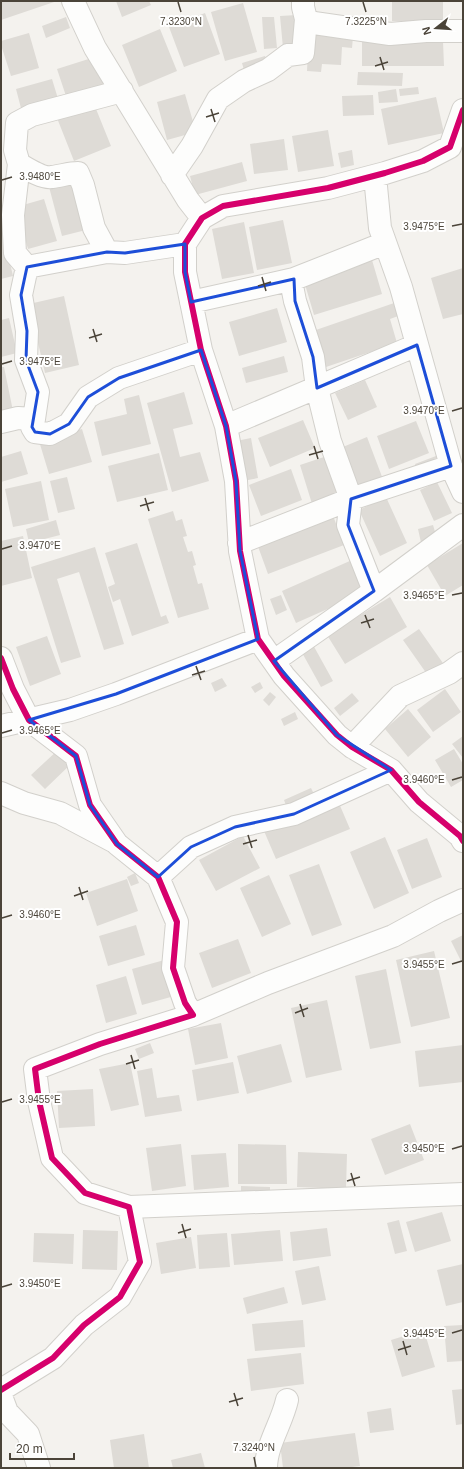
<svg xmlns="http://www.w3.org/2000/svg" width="464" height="1469" font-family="Helvetica,sans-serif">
<rect width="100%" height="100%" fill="#f4f2ee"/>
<path fill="#dedbd6" d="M1 1H57L1 20Z
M116 1H149L151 5 122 17Z
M392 1H443V21H392Z
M243 3 257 52 225 61 211 12Z
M205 13 220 54 184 67 169 27Z
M297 15 300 47 283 48 280 16Z
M66 17 70 28 46 38 42 26Z
M262 17H274L277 48 264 49Z
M309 27 353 37 352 48 342 47 341 65 322 64 321 72 307 71Z
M160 29 177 71 139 87 122 45Z
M29 33 39 68 11 76 1 45V41Z
M362 41H443L444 66H362Z
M98 56 108 89 68 102 57 69Z
M265 56 267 64 244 70 242 63Z
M358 72 403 73 402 86 357 85Z
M52 79 59 102 22 112 16 89Z
M418 87 419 94 400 96 399 89Z
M396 89 398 102 379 103 378 92Z
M185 94 196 132 167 140 157 102Z
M373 95 374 115 343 116 342 96Z
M436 97 444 133 388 145 381 109Z
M94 104 111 146 74 161 57 118Z
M328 130 334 166 298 172 292 136Z
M284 139 288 170 254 174 250 144Z
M352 150 354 165 341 168 338 153Z
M242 162 247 181 195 195 190 176Z
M76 176 90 229 62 236 48 183Z
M44 199 57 241 28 249 16 207Z
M283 220 292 263 257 270 249 227Z
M244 222 254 273 222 279 212 229Z
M1 225 13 276 1 279Z
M372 260 382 294 314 315 304 281Z
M463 268V314L443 319 431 278Z
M64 296 79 365 45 373 29 304Z
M397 302 401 315 390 319 397 343 326 367 313 331Z
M277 308 287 342 239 356 229 322Z
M9 318 17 353 1 357V320Z
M284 356 288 372 246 383 242 368Z
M1 367H4L13 411 1 414Z
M365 380 377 407 348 420 335 393Z
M184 392 193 424 173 429 180 457 200 452 209 481 172 492 147 403Z
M139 395 151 444 102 456 94 422 127 414 124 399Z
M303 420 315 448 270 467 258 438Z
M416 421 429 453 389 469 377 436Z
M82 429 92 462 49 474 39 441Z
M367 437 384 482 355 493 338 449Z
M251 438 258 478 243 481 236 441Z
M21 451 28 474 1 482V457Z
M159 453 168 490 117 502 108 466Z
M333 454 347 496 313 507 300 465Z
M436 456 440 467 419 475 415 464Z
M291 469 302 500 261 516 249 485Z
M67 477 75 509 58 513 50 481Z
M41 481 49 520 13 527 5 489Z
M437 482 452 513 434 521 420 490Z
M386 497 407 543 380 556 359 510Z
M173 511 176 521 182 519 187 536 183 537 188 552 192 551 196 565 193 566 198 584 202 583 209 609 178 618 148 519Z
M332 513 344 545 268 574 256 541Z
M56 520 60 535 29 543 26 529Z
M433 525 438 542 422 547 418 529Z
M23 536 32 578 1 586V541Z
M137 543 161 617 166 615 169 623 132 636 120 599 113 602 108 587 115 584 105 553Z
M463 543V585L445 596 427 565Z
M95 547 124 644 104 650 79 572 57 579 81 657 61 663 31 567Z
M352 560 366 592 296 623 282 591Z
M281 595 287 610 276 615 270 599Z
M390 597 407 627 345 664 327 635Z
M419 629 445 666 429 677 403 640Z
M47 636 61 674 30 686 16 647Z
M312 643 333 681 321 687 300 649Z
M222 678 227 686 215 692 211 683Z
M260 682 263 688 255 693 251 687Z
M445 689 461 712 433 732 417 710Z
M270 692 276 697 269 706 263 700Z
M352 693 359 701 340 716 334 708Z
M408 709 431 737 408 757 385 729Z
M295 712 298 719 284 726 281 719Z
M463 736V758L452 744Z
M59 749 72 763 45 789 31 775Z
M454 749 463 764V780L451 787 435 760Z
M311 788 315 796 287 808 284 800Z
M338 801 350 829 276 859 264 831Z
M243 836 260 868 216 891 199 860Z
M385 837 409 893 374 909 350 852Z
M427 838 442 877 412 889 397 850Z
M319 864 342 925 312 936 289 875Z
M135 873 139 883 131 886 127 877Z
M269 875 291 924 262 937 240 888Z
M127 879 138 911 97 926 86 893Z
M136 925 145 955 108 966 99 936Z
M463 935V965L451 941Z
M238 939 251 973 212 988 199 953Z
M434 951 450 1018 411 1027 396 960Z
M168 959 178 995 142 1005 132 969Z
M386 969 401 1043 370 1049 355 976Z
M126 976 137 1014 106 1023 96 985Z
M327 1000 342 1070 306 1078 291 1008Z
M221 1023 228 1058 195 1065 188 1029Z
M150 1043 154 1053 139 1059 135 1049Z
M281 1044 292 1082 247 1094 237 1056Z
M463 1045V1082L419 1087 415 1051Z
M233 1062 239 1093 197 1101 192 1070Z
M130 1063 139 1105 111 1111 99 1069Z
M152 1068 157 1098 179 1095 182 1111 145 1117 137 1071Z
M93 1089 95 1126 59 1128 57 1091Z
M410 1124 424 1160 385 1175 371 1139Z
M181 1144 186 1186 152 1191 146 1148Z
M238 1144 286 1145 287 1184H238Z
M298 1152 347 1154 346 1189 297 1187Z
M226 1153 229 1187 194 1190 191 1155Z
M241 1186 270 1187V1199L241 1198Z
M442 1212 451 1241 415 1252 406 1222Z
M399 1220 407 1251 395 1254 387 1223Z
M327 1228 331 1256 293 1261 290 1232Z
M83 1230 118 1231 117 1270 82 1269Z
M280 1230 283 1261 234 1265 231 1234Z
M34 1233 74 1234 73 1264 33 1262Z
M227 1233 230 1267 199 1269 197 1235Z
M191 1237 196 1268 161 1274 156 1243Z
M463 1264V1302L446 1306 437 1270Z
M319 1266 326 1300 302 1305 295 1271Z
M284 1287 288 1303 247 1314 243 1298Z
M303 1320 305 1347 255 1351 252 1324Z
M463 1325V1361L447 1362 444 1326Z
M424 1330 435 1367 402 1377 391 1340Z
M301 1353 304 1384 251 1391 247 1359Z
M463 1389V1424L456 1425 452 1390Z
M391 1408 394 1430 370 1433 367 1412Z
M355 1433 360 1466 344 1468H283L280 1443Z
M144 1434 149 1468H114L110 1440Z
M201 1453 205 1468H173L171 1460Z"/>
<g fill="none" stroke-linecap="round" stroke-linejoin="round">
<g stroke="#d2d0cb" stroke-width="24">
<path id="minor" d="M73 1 95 48 188 200 202 218
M306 19 314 23 390 34 426 31H463
M463 110 450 147 423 161 385 173 328 188 223 206 202 218 185 244V272L201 350 226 426 236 481 240 551 258 639 284 676 337 735 352 747 391 770 419 802 460 836 463 841
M19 164C26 168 43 179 52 177 61 176 69 173 78 173L83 185 94 228 107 252
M172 175 192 146 218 99 244 81 268 70 288 55 303 53 306 19 303 7V1
M375 176 380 228 401 287 451 466 463 492
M27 267 15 253 13 215 19 164 15 150 17 123 32 115 122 91
M27 267 107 252 125 253 185 244
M27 267 21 295 27 331 26 360 38 392 34 419
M294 279 292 286 295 301 313 357 317 388 330 441 351 499 348 525 374 591
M191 302 294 279 385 243
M1 422 18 418 34 419 32 427 35 432 50 434 69 424 88 397 119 378 201 350
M226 426 417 345
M239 543 351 499 451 466
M1 658 13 689 29 720 76 756 90 805 117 844 158 877 177 922 173 968 185 1003 193 1015 100 1044 35 1069 39 1101 52 1158 85 1193 129 1207 140 1262 120 1297 84 1325 53 1358 1 1390
M274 661 374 591 463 525
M1 726 70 710 116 694 258 639
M352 747 400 696 449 673 463 663
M1 793 24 803 60 813 113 841
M158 877 191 847 235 827 294 814 391 770
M193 1015 268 983 393 936 439 911 463 900
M129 1207 463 1194
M1 1396 7 1412 28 1434 39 1468
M266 1468C266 1445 282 1423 287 1400"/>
</g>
<use href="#minor" stroke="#fdfdfc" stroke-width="22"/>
<g stroke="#fff" stroke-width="8">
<path id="cycleway" d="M463 110 450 147 423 161 385 173 328 188 223 206 202 218 185 244V272L201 350 226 426 236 481 240 551 258 639 284 676 337 735 352 747 391 770 419 802 460 836 463 841
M1 658 13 689 29 720 76 756 90 805 117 844 158 877 177 922 173 968 185 1003 193 1015 100 1044 35 1069 39 1101 52 1158 85 1193 129 1207 140 1262 120 1297 84 1325 53 1358 1 1390"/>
</g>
<use href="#cycleway" stroke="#d6006c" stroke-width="6"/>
</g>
<path fill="none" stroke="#1d4ed8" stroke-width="3" stroke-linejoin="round" d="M185 244V272L191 302 294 279 295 301 313 357 317 388 417 345 451 466 351 499 348 525 374 591 274 661 337 735 391 770 294 814 235 827 191 847 158 877 117 844 90 805 76 756 29 720 116 694 258 639 240 551 236 481 226 426 201 350 119 378 88 397 69 424 50 434 35 432 32 427 38 392 26 360 27 331 21 295 27 267 107 252 125 253Z"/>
<path fill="none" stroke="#4b4439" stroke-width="1.5" d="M178 2 181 12M363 2 366 12M380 57 384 70M375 66 388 62M211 109 215 122M206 117 219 113M2 180 12 177M452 226 462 224M262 277 266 291M258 286 271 282M93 329 97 342M89 338 102 334M2 364 12 361M452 411 462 408M314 446 318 459M309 455 323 451M145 498 149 511M140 506 154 502M2 549 12 546M452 595 462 593M365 615 370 628M361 623 374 619M196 666 201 680M192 675 205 671M2 733 12 730M452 780 462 777M248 835 252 848M243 844 257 840M79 887 83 900M74 896 88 891M2 918 12 915M452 964 462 961M300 1004 304 1017M295 1013 308 1008M131 1055 135 1069M126 1064 139 1060M2 1102 12 1099M452 1149 462 1146M351 1173 355 1186M347 1181 360 1177M182 1224 186 1238M178 1233 191 1229M2 1287 12 1284M452 1333 462 1330M403 1341 407 1355M398 1350 411 1346M234 1393 238 1406M229 1402 243 1398M254 1457 256 1467"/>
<g font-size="10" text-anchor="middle" fill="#4b4439" stroke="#fff" stroke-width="4" stroke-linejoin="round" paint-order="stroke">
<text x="181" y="25">7.3230°N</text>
<text x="366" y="25">7.3225°N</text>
<text x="40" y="180">3.9480°E</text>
<text x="424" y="230">3.9475°E</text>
<text x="40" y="365">3.9475°E</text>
<text x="424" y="414">3.9470°E</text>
<text x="40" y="549">3.9470°E</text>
<text x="424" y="599">3.9465°E</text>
<text x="40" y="734">3.9465°E</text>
<text x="424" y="783">3.9460°E</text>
<text x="40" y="918">3.9460°E</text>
<text x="424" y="968">3.9455°E</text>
<text x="40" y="1103">3.9455°E</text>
<text x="424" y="1152">3.9450°E</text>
<text x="40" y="1287">3.9450°E</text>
<text x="424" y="1337">3.9445°E</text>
<text x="254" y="1451">7.3240°N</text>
</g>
<rect width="464" height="1469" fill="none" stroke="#4b4439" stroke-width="4"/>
<g transform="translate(436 28) rotate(253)" stroke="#ffffff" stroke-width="3" paint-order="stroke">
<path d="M0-3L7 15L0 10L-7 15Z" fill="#4b4439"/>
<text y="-6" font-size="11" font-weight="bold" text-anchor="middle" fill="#4b4439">N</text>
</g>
<path d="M10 1453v6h64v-6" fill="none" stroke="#4b4439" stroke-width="2"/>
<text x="16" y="1453" font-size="12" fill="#4b4439" stroke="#ffffff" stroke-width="3" paint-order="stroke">20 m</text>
</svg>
